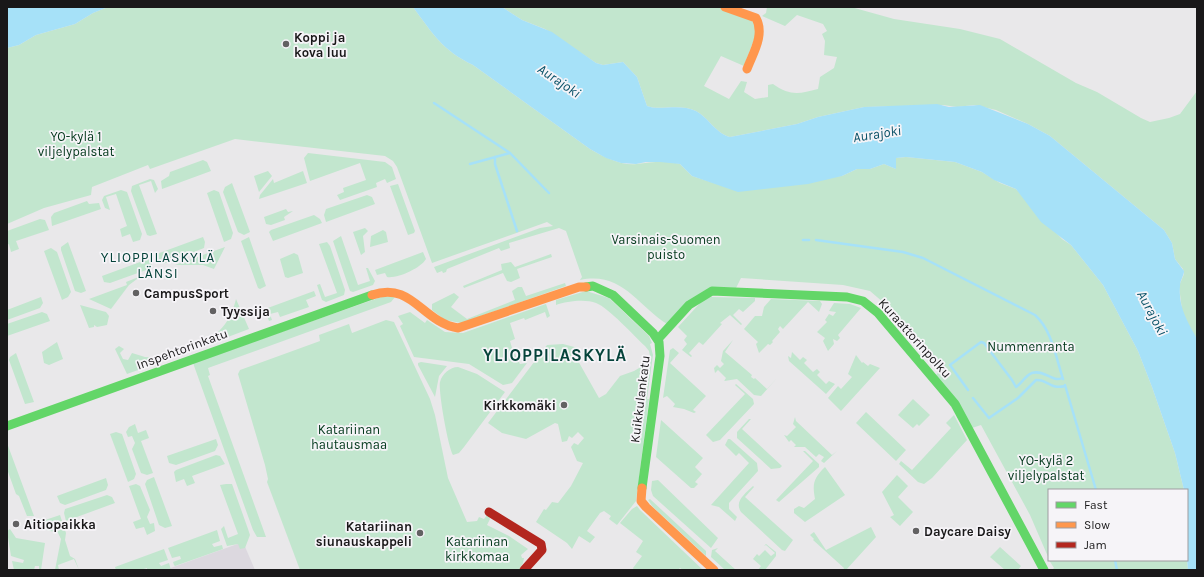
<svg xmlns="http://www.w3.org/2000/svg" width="1204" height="577" font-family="Karla,sans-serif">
<rect width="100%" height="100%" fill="#e9e8ea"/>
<path fill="#dcd8df" d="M243 542 255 570H165Z"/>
<path fill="#c2e6ce" d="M108 7H413C433 34 442 50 473 65L590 149C604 157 621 166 637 164 651 162 666 160 680 164L692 176 717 184 842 176 857 169H870L884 164 896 169V158L906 157 955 162 982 172 1000 183 1016 189 1062 239 1071 245 1103 285 1138 351 1152 387 1175 453 1184 490H1049V559L1030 515 981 425 972 428 936 375 942 368 891 309 870 291 843 285 741 278 736 288 717 287 667 324C637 305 622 271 580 280L582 277 566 231 559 228 509 243 510 248 501 251 499 248 447 269 446 272 443 273 442 271 437 273 434 267 540 228 553 226 547 222 432 263 397 167 393 161 385 156 235 139 150 169 148 165 92 187 91 195 44 208 7 224V48L19 45 36 35 75 24 93 13Z
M502 7H720L750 18 758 29 744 66 721 56 704 86 729 99 741 81 747 82 744 92 755 99 768 97V85L773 84C790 96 799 94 818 89L820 77 834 68 837 57 824 55 825 41 822 34 827 31 823 24 797 15 785 26 762 16 766 13 767 7H851L894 19 960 29 1000 39 1076 83 1097 92 1141 118 1150 122 1169 118 1180 114 1197 91V339L1190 330 1182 310 1179 286 1184 274 1183 269 1175 259 1172 243 1164 230 1050 136 1028 124 996 110 974 105 957 107 943 105 864 107 818 117 797 124 730 137C715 133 709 118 696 111 680 103 659 111 647 106L637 77 623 62 603 65 596 63 545 29 522 20Z
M308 153 385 162 392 167 396 179 387 183 385 179 376 183 377 187 340 200 337 195 344 192 343 188 366 180 360 163 310 181 304 158Z
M203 160 207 162 211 171 162 189 161 181 169 176 170 172Z
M268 171 272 176 259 192 254 176Z
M303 171 307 183 259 199 260 195 273 179 274 183Z
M150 179 154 180 158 189 155 193 151 181 139 185 157 234 150 236 147 235 131 191 132 186Z
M232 183 250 232 244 235 238 232 223 192 225 187Z
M398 184 415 231 414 233 408 235 390 186Z
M121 190 127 192 142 234 140 240 133 242 130 234 122 237 120 229 127 226 116 194 106 197 110 210 105 208 102 200 104 196Z
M214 190 219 192 233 233 231 239 224 242 207 193Z
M367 195 372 197 375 204 326 222 324 215 326 209Z
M87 201 89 204 99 203 101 209 52 226 51 217 54 213Z
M286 209 288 212 293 211 284 217 285 220 271 225 266 224 264 217Z
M314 215 320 219 322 223 273 241 269 232 271 230Z
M40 219 45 220 49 230 16 241 19 249 11 252 9 244 7 245V231Z
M365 228 368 231 363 236 365 252 361 255 353 232Z
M383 230 386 232 388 242 370 247 371 236Z
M341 236 358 285 370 281 366 268H368L375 281 373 285 353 292 350 291 333 241Z
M203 237 205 242 204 248 163 264 157 262 154 255Z
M249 237 266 286 260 289 258 288 241 241Z
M68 242 86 291 81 293 75 291 61 250V247Z
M327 242 330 246 345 290 344 295 326 302 322 300 317 285 320 284 325 297 337 293 319 244Z
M225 247 214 269 203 265H175Z
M51 248 57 252 71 292 68 297 62 300 44 251Z
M423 252 426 259C421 268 397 279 387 277L385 273 377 275 375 270Z
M294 253 298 255 303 273 288 278 285 277 280 259Z
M551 254 552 257 517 269 520 278 511 282 507 281 503 273 464 288 463 286 502 270 501 264 511 262 515 267Z
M151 258 152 266 149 269 110 283 104 282 102 276Z
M141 276 129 285 111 309 89 299 127 285 126 282Z
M565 283 566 286 461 323 445 320 432 310V304L454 293 459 297 451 307 467 319 515 300 512 291 518 287H522L526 296Z
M314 291 316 296 306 300 309 307 280 317 278 312 270 314 272 320 269 321 265 309Z
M586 291 609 298 649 336 652 343 650 344 653 355 647 399H649L636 501 617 525 609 519 611 516 604 511 600 513 587 531 595 537 590 543 579 536 572 549 567 543 536 522 544 509 546 510 552 502 558 503 571 486 583 463 577 461 571 447 574 443 578 445 584 438 578 432 572 438 569 436 567 441 562 442 558 424 555 423 526 439 502 433 488 423 547 345 563 344 578 348 577 359 599 398 606 394 620 376 634 371 651 361 649 351 645 346C634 336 609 308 596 303 586 299 567 301 556 305V300Z
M384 296 395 297 391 302 208 368 210 375 208 376 266 537H257L253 530 193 363Z
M41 297 43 303 40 308 7 320V310Z
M711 297 755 298V301L743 312 739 309 733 315 742 324 741 325 730 315 720 323 722 324 703 345 699 342 689 353 692 356 691 357 682 350 687 344 684 340 687 336 678 327 702 301Z
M236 299 249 329 204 346 203 344C221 332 231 320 236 299Z
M771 299 820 301 822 304 819 312 808 302 783 329 780 326 778 329 780 332 772 341 773 342 770 345 768 344 759 353 756 344 758 342 744 329 755 316H762L764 307Z
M834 303 850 304 861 308 838 335 840 338 837 341 833 339 834 344 828 351 823 341 825 338 817 332 827 322 825 320 829 314 833 316 836 312 829 311Z
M546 304 550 316 547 318 545 312 525 320 524 318 510 323 515 339 510 341 512 348 510 353 515 354 520 364 527 363 512 383 503 385 469 364 414 357 400 326 403 324 398 316 410 312 425 323 427 320 445 332 463 333Z
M80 305 106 312 109 316 107 325 97 327 94 325V327L89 328Z
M42 312 47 314 50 321 7 336V324Z
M386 320 394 322 430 399 435 415 448 478 467 522 477 521 479 517 484 519 488 514 490 519 487 525 509 536 528 549 521 555 522 558H524L523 563 519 570H300L267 482 268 479 265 465 238 374 240 370 320 341 319 335 349 324 352 333Z
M733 340 725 352 752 375 751 377 754 379 755 378 767 389 777 378 761 396 754 395 737 379 724 381 726 378 718 370 715 373 714 368 717 365 720 368 724 364 721 361 723 351Z
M57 342 63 359 49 365 44 363 42 352Z
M119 346 124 349 120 353 123 359 128 360 132 353 145 357 163 358V361L127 374 115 349Z
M673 348 679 353 670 363 706 396 693 410 696 412 694 413 684 409 673 407 675 404 667 396 663 398 670 350Z
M792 352 800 360 803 357 807 360 804 363 813 372 817 369 820 372 817 375 826 384 829 381 835 384 826 394 789 361 788 356 791 358Z
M16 353 34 402 25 404 9 360 10 357Z
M856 355 862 363 863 362 868 366 870 364 880 368 841 411 828 398 838 386 841 389 852 377 848 374Z
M421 362 447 366 439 376 435 397 418 365V363Z
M458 367 477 374 505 392 464 447 459 453 453 455C448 447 438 390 440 382 442 374 450 367 458 367Z
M736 384 753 399 754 404 720 440 713 442 706 435 745 394 735 385Z
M913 399 930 415 919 426 917 424 913 428 898 415Z
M866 412 906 450 896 461 856 423Z
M954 415 967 440 932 478 924 484 918 482 899 464 901 461 912 470 951 428 946 423Z
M795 417 796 421 832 455 837 451 824 463 821 461 824 457 819 454 816 457 805 447H794L796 445 791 440 789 442 784 435 787 436 796 427 793 424Z
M749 419H751L742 429 782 466 780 468 771 469 737 438V432Z
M661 420 703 458 695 467 702 474 695 482 698 484 694 488H691L656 457Z
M135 424 138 433 146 430 149 438 141 441 153 473 147 475 141 473 132 449 135 443 132 436 128 437 126 432 129 427Z
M116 432 122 434 136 474 134 479 128 482 110 434Z
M216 439 218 445 215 451 176 465 169 463 167 456Z
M728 439H730L757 463 758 471 729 503V509L737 517 735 521 719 507 711 505 749 463 739 453 736 456 725 445Z
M7 443 34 516H27L19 496 16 494 7 469Z
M803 451H805L819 464V467L779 502 776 500 813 461Z
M216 455 220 456 225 464 192 476 195 483 187 486 184 479 176 482 174 472 176 470Z
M825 467 845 495 805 522 794 513V509L799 506 804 508 815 499C812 483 814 478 825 467Z
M897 475 908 486 898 497 913 512 900 526 890 517 894 515 882 492Z
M154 477 172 526 165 528 159 525 145 484 147 480Z
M106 478 108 485 106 490 65 505 60 503 57 496Z
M658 480 718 538 711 548 653 496 651 490 652 481Z
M136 484 140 486 150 510 147 517 150 524 154 523 155 531 147 535 144 527 136 529 133 522 141 519 129 486Z
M226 484H232L248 529 250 535 245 548 240 549 238 544 227 546 221 529 224 526 228 538 238 534 220 485Z
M753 486 754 487 745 497 793 540 785 551 782 550 741 512C734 501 745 494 753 486Z
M107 495 112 497 115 503 66 521 64 513 65 509Z
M650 499 706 551V556L653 507 648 500Z
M637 506 640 510 703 570H683L680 568 678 570H634L633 568 642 556 636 552 643 541 620 523 632 509Z
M60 515 66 533 65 540 70 556 75 559 79 570 74 559 58 565 59 570H55L61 539 58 533 24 524 40 518 42 521Z
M871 527 876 537 846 570H843L844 568 813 540 814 539 810 535 814 532 826 550Z
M10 529 16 538 45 543 41 570H39V566H35L34 570H14L12 561 23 563 24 560 11 556 7 531Z
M217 530 220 541 212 544 214 547 222 545 223 549 175 566 174 565 173 562 181 559 180 556 172 558 168 548Z
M766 544 776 552V556L765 570H758L761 566 753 559 757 554 759 556 765 550 771 556 775 553 766 545 764 546Z
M1000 547 1021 566 1018 570H1005L990 557Z
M718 548 715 551 736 570H725L711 557 712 550Z
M164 549 168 560 159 563 161 566 169 563 171 570H147V568L140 570H116L115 567Z
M1187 559 1188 570H1052L1054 568 1049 560Z"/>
<path fill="#a6e1f8" d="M7 7H108L93 13 75 24 36 35 19 45 7 48Z
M413 7H502L522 20 552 32 596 63 603 65 623 62 637 77 647 106C659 111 680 103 696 111 709 118 715 133 730 137L797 124 818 117 864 107 937 104 949 107 980 105 1028 124 1050 136 1164 230 1172 243 1175 259 1184 271C1184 276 1180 280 1180 286 1178 307 1188 322 1197 339V570H1188L1187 559V490H1184L1175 453 1152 387 1138 351 1103 285 1071 245 1041 222 1016 189 994 180 982 172 955 162 906 157 896 158V169L884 164 870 169H857L842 176 808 184 738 192 692 176 680 164 660 162H646L636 164 621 163 606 158 590 149 473 65C442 50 433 34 413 7Z"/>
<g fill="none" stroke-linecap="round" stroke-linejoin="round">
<path stroke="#a6e1f8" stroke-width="2.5" d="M434 103 510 153 549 193
M495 157V164L517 231
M470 164 510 153
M803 240H809
M816 240 903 252 923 258 1035 315C1052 330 1056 358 1063 379
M1065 385 1096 490
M968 390 950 365 981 342 984 343 1012 380 1016 387C1022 383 1026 375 1032 373 1044 369 1053 383 1062 378
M973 398 989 418 1018 398 1036 380C1047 379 1051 390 1065 386
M1115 560 1117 570"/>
<path stroke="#63d668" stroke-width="9" d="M586 287 593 286 613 295 653 333 659 342 660 356 642 488
M658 339 689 305 712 291 847 297 863 301 878 313 955 404 1044 570
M7 426 372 295"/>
<path stroke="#ff974d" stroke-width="9" d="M725 7 756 18C765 35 753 53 747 69
M372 295C412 281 422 322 458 328L579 287H586
M642 488 641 501 646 507 714 570"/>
<path stroke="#b3261e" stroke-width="9" d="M489 512 541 544 542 550 524 570"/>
</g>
<g fill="#626162" stroke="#f6f4f8" stroke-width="1.5">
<circle cx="286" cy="44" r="4"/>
<circle cx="136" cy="293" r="4"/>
<circle cx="213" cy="311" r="4"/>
<circle cx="564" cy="405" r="4"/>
<circle cx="16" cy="524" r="4"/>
<circle cx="916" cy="531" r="4"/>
<circle cx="420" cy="533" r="4"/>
</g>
<g text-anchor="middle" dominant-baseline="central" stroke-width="3.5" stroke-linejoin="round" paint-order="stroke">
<g font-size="13" font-weight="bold" fill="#191819" stroke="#f6f4f8" text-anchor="start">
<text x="294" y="37">Koppi ja<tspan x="294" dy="15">kova luu</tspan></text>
<text x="144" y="293">CampusSport</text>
<text x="221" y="311">Tyyssija</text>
<text x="556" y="405" text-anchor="end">Kirkkomäki</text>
<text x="24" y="524">Aitiopaikka</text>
<text x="412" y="526" text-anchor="end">Katariinan<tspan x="412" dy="15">siunauskappeli</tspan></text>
<text x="924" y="531">Daycare Daisy</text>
</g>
<g font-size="13" fill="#02381b" stroke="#f6f4f8">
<text x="76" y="136">YO-kylä 1<tspan x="76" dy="15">viljelypalstat</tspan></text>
<text x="666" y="239">Varsinais-Suomen<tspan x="666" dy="15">puisto</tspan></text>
<text x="1031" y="346">Nummenranta</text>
<text x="349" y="429">Katariinan<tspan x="349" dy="15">hautausmaa</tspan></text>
<text x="1046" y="460">YO-kylä 2<tspan x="1046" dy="15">viljelypalstat</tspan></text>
<text x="477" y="541">Katariinan<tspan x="477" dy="15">kirkkomaa</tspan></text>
</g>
<g font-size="13" fill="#191819" stroke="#f6f4f8">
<text transform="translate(915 338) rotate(48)">Kuraattorinpolku</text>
<text transform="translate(182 349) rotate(-20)">Inspehtorinkatu</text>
<text transform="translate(640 399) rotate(-83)">Kuikkulankatu</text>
</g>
<g font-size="14" font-style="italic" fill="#085167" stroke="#f6f4f8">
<text transform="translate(559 81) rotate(34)">Aurajoki</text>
<text transform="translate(877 134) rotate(-9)">Aurajoki</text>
<text transform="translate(1152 313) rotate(62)">Aurajoki</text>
</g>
<g font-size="14" letter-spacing="1" fill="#05433a" stroke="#f6f4f8">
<text x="158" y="257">YLIOPPILASKYLÄ<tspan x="158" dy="16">LÄNSI</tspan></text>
</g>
<g font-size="17" font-weight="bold" letter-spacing="1" fill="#05433a" stroke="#f6f4f8">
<text x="555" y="355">YLIOPPILASKYLÄ</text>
</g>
</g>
<rect width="1204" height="577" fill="none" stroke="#191819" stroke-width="16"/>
<rect x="1048" y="489" width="140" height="72" fill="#f6f4f8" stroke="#9e9c9f"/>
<rect x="1056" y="502" width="20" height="6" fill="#63d668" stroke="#9e9c9f"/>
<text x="1084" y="509" font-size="12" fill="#191819">Fast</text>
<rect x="1056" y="522" width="20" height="6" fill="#ff974d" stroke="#9e9c9f"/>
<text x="1084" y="529" font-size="12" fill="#191819">Slow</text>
<rect x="1056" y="542" width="20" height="6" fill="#b3261e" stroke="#9e9c9f"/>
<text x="1084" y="549" font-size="12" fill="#191819">Jam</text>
</svg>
